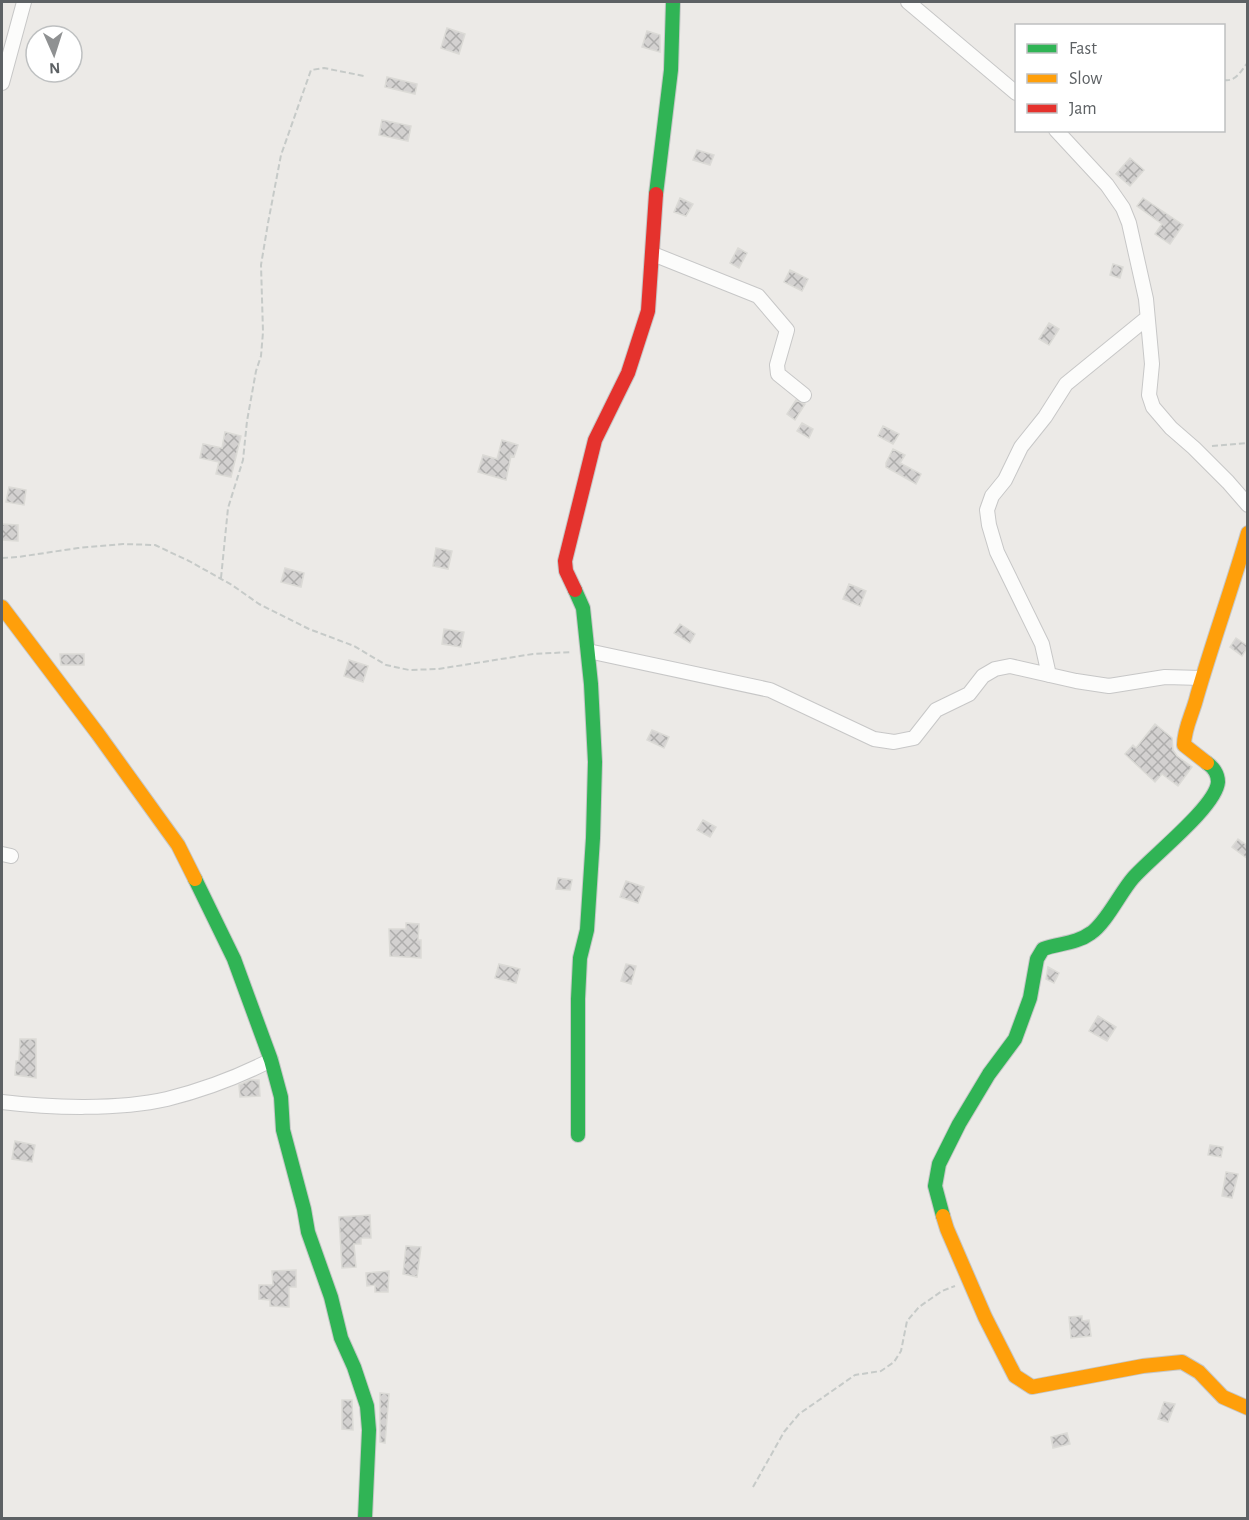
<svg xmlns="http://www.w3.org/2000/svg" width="1249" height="1520" font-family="'Alegreya Sans',sans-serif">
<defs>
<pattern id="building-cross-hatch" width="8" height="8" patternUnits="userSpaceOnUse" patternTransform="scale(1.5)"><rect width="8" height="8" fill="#d3d1d0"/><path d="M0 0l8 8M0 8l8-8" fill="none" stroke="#aeadac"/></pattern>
</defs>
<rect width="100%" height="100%" fill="#eceae7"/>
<path fill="url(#building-cross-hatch)" stroke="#dbdad6" stroke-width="1.5" d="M447 28 465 34 459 54 441 48Z
M647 31 660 35V52L642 47Z
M387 77 417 84 415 94 385 87Z
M382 120 411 126 408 141 379 135Z
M697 150 714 155 710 165 693 160Z
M1130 158 1144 170 1130 186 1116 174Z
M680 198 693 204 686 216 674 212Z
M1143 198 1183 225 1170 244 1155 234 1162 224 1137 206Z
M738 248 747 253 739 268 730 263Z
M1113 264 1123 267 1120 278 1110 275Z
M790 270 808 279 802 291 784 282Z
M1049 323 1059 329 1049 345 1039 339Z
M796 400 805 404 795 420 787 414Z
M802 423 813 429 809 438 797 431Z
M883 426 899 434 893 444 878 436Z
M225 432 241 436 231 477 216 474 219 462 200 458 203 444 222 448Z
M502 440 518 445 514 457 511 456 506 480 478 472 483 455 497 459Z
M893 449 905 455 900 463 921 474 916 484 886 467V463Z
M9 487 26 490 24 505 6 502Z
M2 524 18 525V541L2 540Z
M436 548 452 551 448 569 433 566Z
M285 568 304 573 301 587 281 582Z
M849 584 866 591 860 606 843 599Z
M680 624 695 634 690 643 674 633Z
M444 629 464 632 461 647 442 644Z
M1236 638 1248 646 1242 656 1230 647Z
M60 654H84V665H61Z
M349 660 368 666 363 682 344 676Z
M1155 724 1172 738 1173 750 1177 756 1192 767 1178 786 1162 774 1155 782 1125 754 1133 745 1136 748Z
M652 730 669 737 664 748 647 740Z
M703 820 716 827 710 837 697 830Z
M1238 839 1248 846V859L1232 847Z
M558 878 572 880 570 890 556 889Z
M626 881 644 887 638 903 620 897Z
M406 923 419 924 418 940H421V958L390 956 389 929H406Z
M499 964 520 969 516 983 495 978Z
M626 964 636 966 631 984 621 981Z
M1048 967 1059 973 1054 983 1046 979Z
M1098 1016 1116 1027 1107 1041 1089 1031Z
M20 1039H36V1078L15 1075 16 1061H19Z
M250 1080H259L260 1096 240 1097 239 1085Z
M15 1141 35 1145 32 1162 12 1159Z
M1210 1145 1223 1147 1221 1157 1208 1155Z
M1226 1172 1238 1174 1232 1198 1222 1196Z
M370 1215 371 1238H361V1244H354L356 1267 342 1268 339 1217Z
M406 1246 421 1247 417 1277 403 1274Z
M296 1270V1287H289V1307L270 1306V1300L259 1299V1285H273L272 1271Z
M389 1271 388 1292H375V1285L367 1286 366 1273Z
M1082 1316V1321L1089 1320 1091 1336 1071 1338 1069 1317Z
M380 1393 389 1394 385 1443 380 1442Z
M342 1400H352L353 1430 342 1429Z
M1164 1402 1175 1404 1168 1422 1158 1419Z
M1067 1433 1070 1444 1053 1448 1051 1437Z"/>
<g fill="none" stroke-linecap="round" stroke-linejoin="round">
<g stroke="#c7c7c7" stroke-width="16">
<path id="street" d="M908 2 1016 93
M2 83 24 2
M1056 130 1107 185 1123 208 1129 223 1146 299 1152 364 1149 395 1153 407 1171 428 1194 448 1228 482 1248 505
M653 254 758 296 787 330 777 365 778 374 804 395
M588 651 770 690 874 739 894 742 914 738 936 710 969 694 983 676 995 669 1010 666 1076 681 1109 686 1165 677 1202 678
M1049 675 1042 644 997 552 989 525 987 510 992 496 1005 480 1021 447 1045 417 1066 384 1147 318
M2 854 11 856
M2 1102C51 1108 119 1110 167 1099 203 1090 238 1077 271 1060"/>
</g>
<g stroke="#c6c7c7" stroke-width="16">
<path id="fast" d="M656 194 671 70 673 2
M575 590 583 608 591 684 595 762 593 838 587 930 580 958 578 999V1135
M195 879 234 959 271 1060 281 1097 283 1130 304 1209 308 1232 331 1297 341 1338 354 1367 367 1406 369 1430 365 1518
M943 1216 935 1186 939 1164 959 1124 989 1074 1015 1039 1030 998 1037 959 1043 949C1059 943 1076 944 1091 933 1106 923 1120 893 1133 878 1150 858 1216 807 1218 782 1218 774 1213 767 1207 763"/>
</g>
<g stroke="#c6c7c7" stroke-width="16">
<path id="slow" d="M2 607 98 734 178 845 195 879
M1207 763 1184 745C1184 728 1193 713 1197 696 1213 641 1232 588 1248 533
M943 1216 947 1229 985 1317 1015 1376 1032 1387 1143 1366 1182 1362 1199 1372 1223 1397 1248 1408"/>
</g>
<g stroke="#c6c7c7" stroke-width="16">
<path id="jam" d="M575 590 566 571 565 561 595 440 628 373 648 311 656 194"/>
</g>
<path stroke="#c6cac8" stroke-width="2" stroke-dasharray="6 3" stroke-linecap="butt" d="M1224 80C1236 82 1241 71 1248 62
M1212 446 1248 443
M2 558 18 557 78 548 123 544 155 545 189 561 232 585 259 604 309 629 354 646 386 665 409 670 438 669 533 654 572 652
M221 578 228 508 243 460 247 421 256 371 261 356 263 332 261 265 268 223 281 155 311 70 324 68 364 76
M753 1487 784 1432 799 1414 855 1375 881 1371 894 1362 901 1351 907 1321 919 1307 942 1291 955 1286"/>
<use href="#street" stroke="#fcfcfb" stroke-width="14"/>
<use href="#fast" stroke="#30b455" stroke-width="14"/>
<use href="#slow" stroke="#ff9f0a" stroke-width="14"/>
<use href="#jam" stroke="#e5322d" stroke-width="14"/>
</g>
<rect width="1249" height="1520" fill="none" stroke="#5d6164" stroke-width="6"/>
<rect x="1015" y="24" width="210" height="108" fill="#ffffff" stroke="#bec0c1" stroke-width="1.5"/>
<rect x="1027" y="44" width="30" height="9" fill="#30b455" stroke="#bec0c1" stroke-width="1.5"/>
<text x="1069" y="54" font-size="18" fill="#5d6164">Fast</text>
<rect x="1027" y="74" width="30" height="9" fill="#ff9f0a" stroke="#bec0c1" stroke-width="1.5"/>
<text x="1069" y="84" font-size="18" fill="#5d6164">Slow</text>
<rect x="1027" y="104" width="30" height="9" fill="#e5322d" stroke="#bec0c1" stroke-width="1.5"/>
<text x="1069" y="114" font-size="18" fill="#5d6164">Jam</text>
<g transform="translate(54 54) rotate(177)"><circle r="28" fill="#ffffff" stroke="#bec0c1" stroke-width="1.5"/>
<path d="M0-4.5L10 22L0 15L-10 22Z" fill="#8f9192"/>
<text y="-9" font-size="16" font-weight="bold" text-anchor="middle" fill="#5d6164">N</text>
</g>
</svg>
